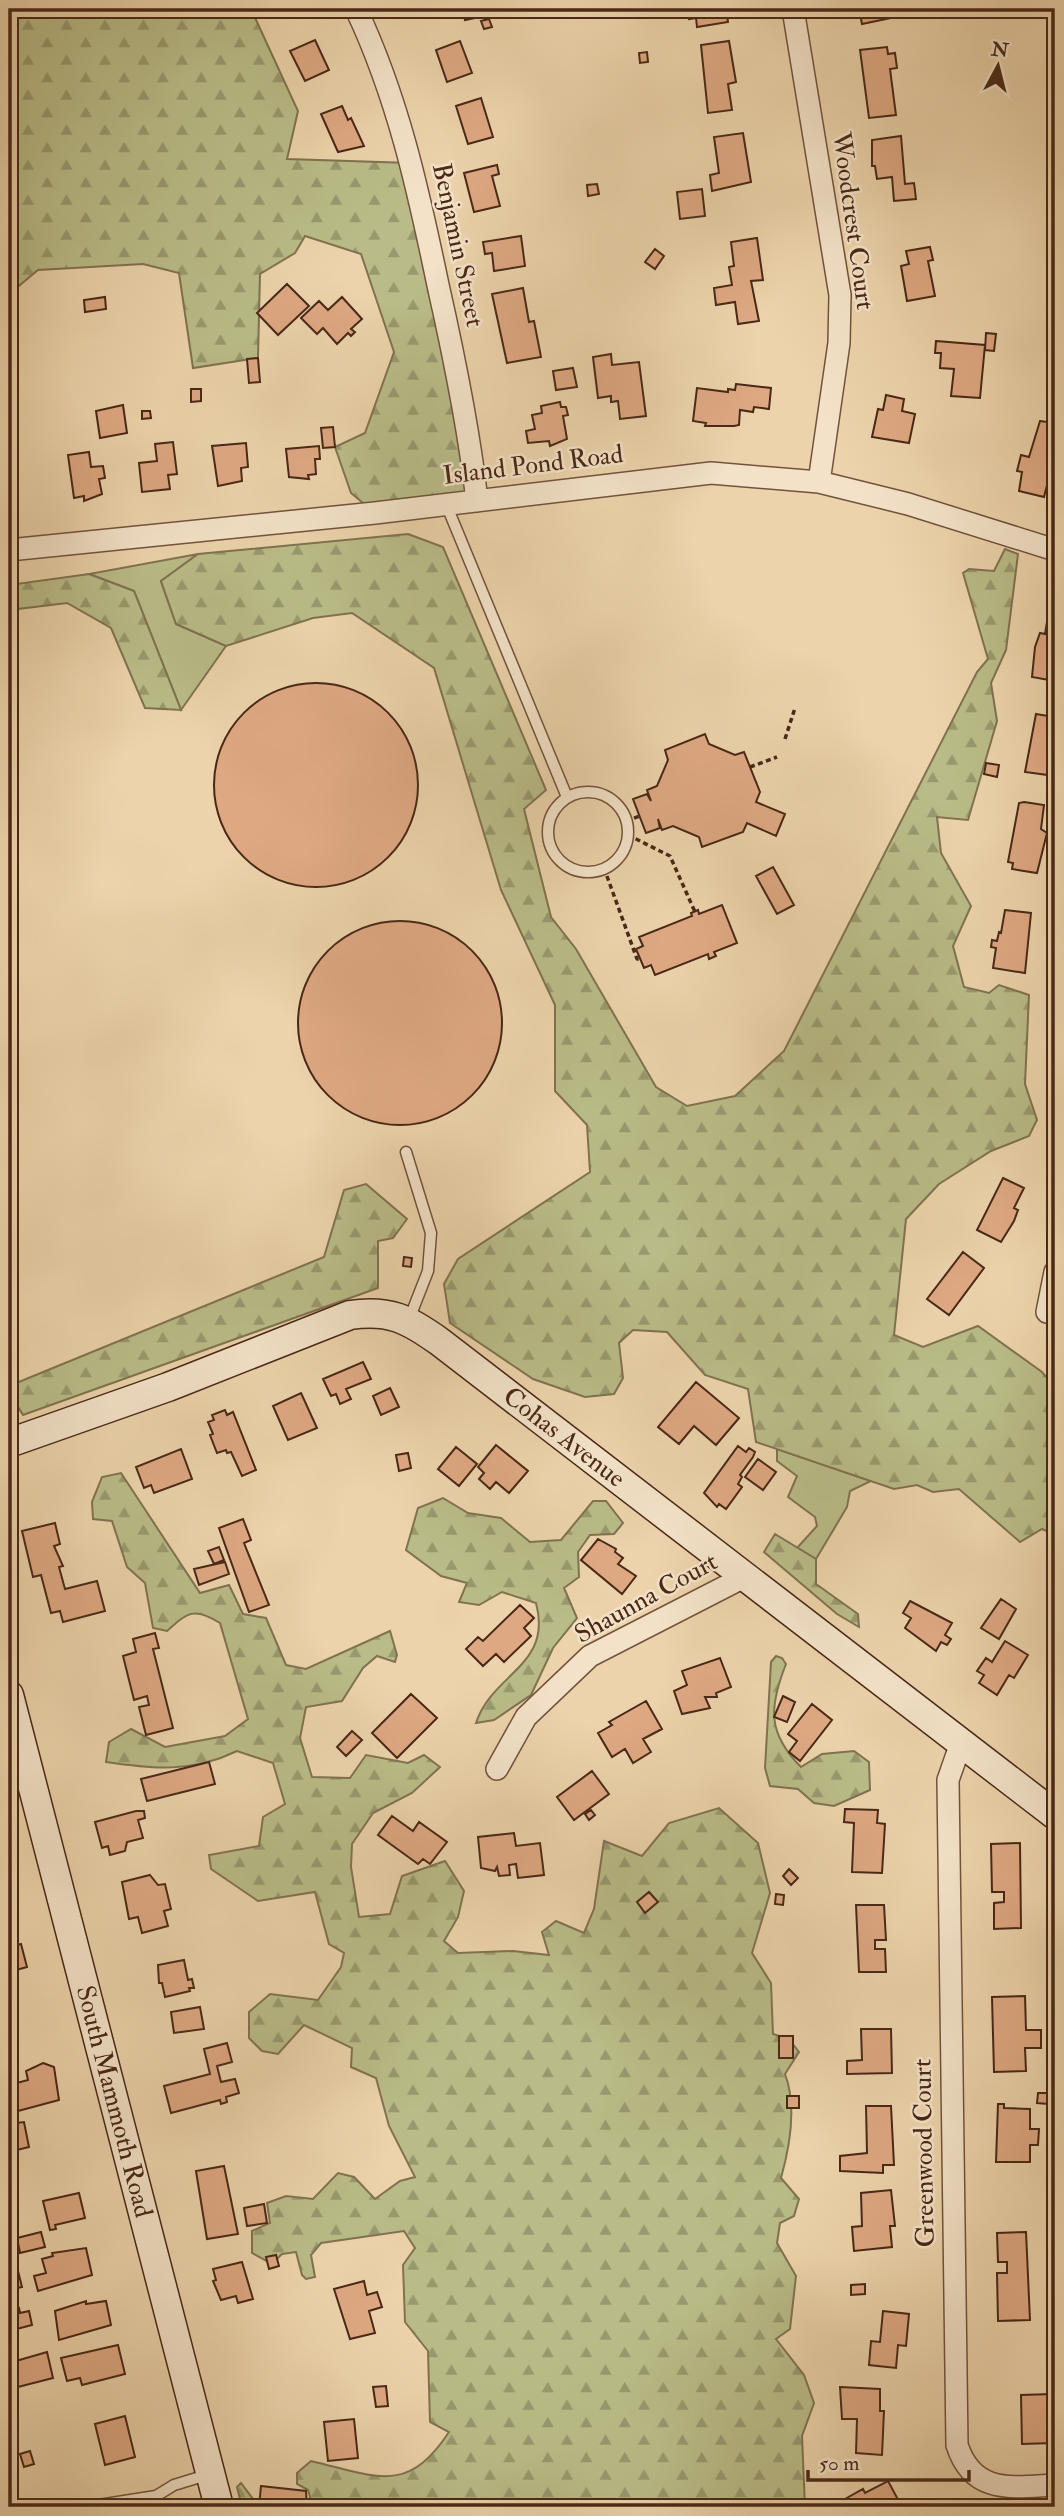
<svg xmlns="http://www.w3.org/2000/svg" width="1064" height="2516" font-family="'IM FELL Double Pica',serif">
<defs>
<pattern id="forest-firs" width="22" height="20" patternUnits="userSpaceOnUse" patternTransform="scale(1.75)"><rect width="22" height="20" fill="#b9bc88"/><path d="M5 1l3.5 6h-7zM16 11l3.5 6h-7z" fill="#98996e"/></pattern>
</defs>
<rect width="100%" height="100%" fill="#ecd3ab"/>
<filter id="stains"><feTurbulence type="fractalNoise" baseFrequency=".00286" numOctaves="4"/><feColorMatrix values="0 0 0 0 .2 0 0 0 0 .09 0 0 0 0 .02 0 0 0 .5 -.17"/></filter>
<radialGradient id="worn" r=".72"><stop offset=".6" stop-color="#630" stop-opacity="0"/><stop offset="1" stop-color="#630" stop-opacity=".3"/></radialGradient>
<path fill="#b9bc88" stroke="#817250" stroke-width="2" d="M198 554 161 581 176 624 226 646 181 710 134 591 89 574Z
M777 1449 871 1481 850 1491 847 1507 816 1559 797 1548 817 1526 815 1517 788 1497 797 1476 777 1461Z"/>
<path fill="url(#forest-firs)" stroke="#817250" stroke-width="2" d="M9 9H251L298 111 287 159 411 163 477 501 375 513 351 493 335 447 365 433 394 352 361 254 305 236 295 253 260 274 258 358 193 368 179 273 143 264 38 270 9 294Z
M408 534 443 547 546 790 524 809 551 917 576 949 656 1087 687 1106 735 1096 784 1051 977 672 988 659 963 573 969 569 994 571 1005 549 1018 554 1006 650 991 683 997 721 968 820 937 817 941 853 971 906 953 946 964 987 989 993 999 985 1029 995 1025 1084 1037 1120 1029 1136 991 1151 939 1184 906 1219 894 1335 923 1347 978 1326 1042 1372 1055 1387V1535L1042 1529 1020 1542 959 1489 933 1492 917 1485 894 1489 756 1442 748 1389 705 1375 667 1332 633 1330 619 1343 623 1378 614 1394 585 1397 533 1379 450 1323 444 1284 458 1259 590 1172 587 1125 555 1091V1005L501 890 434 668 352 613 313 618 226 646 176 624 161 581 198 554Z
M89 574 134 591 181 710 145 708 111 628 67 603 9 610V585Z
M366 1184 407 1219 393 1238 378 1241V1288L23 1415 9 1392V1386L324 1257 344 1190Z
M121 1473 200 1593 229 1585 243 1614 266 1618 286 1665 306 1669 390 1631 397 1655 395 1662 377 1656 363 1668 342 1701 306 1707 300 1738 312 1777 350 1778 366 1755 408 1763 424 1755 440 1767 412 1793 373 1813 352 1844 351 1867 359 1917 390 1914 402 1876 445 1861 464 1891 458 1917 444 1941 458 1953 513 1951 549 1955 542 1932 556 1921 584 1933 594 1909 604 1841 642 1856 669 1823 719 1808 758 1843 770 1893 752 1953 771 1983 773 2034 789 2039 799 2052 785 2074C797 2106 790 2146 781 2178L799 2199 794 2216 780 2223 777 2243 796 2276 790 2329 776 2339 804 2375 814 2403 802 2436 805 2507H313L308 2490 297 2484V2473L311 2461C375 2476 407 2496 449 2432L430 2422 428 2351 405 2322 403 2265 415 2248 404 2231 321 2243 311 2255 315 2277 306 2279 302 2275 296 2252 282 2254 272 2264 252 2253V2231L270 2223 267 2203 286 2196 313 2199 338 2173 354 2177 375 2199 400 2181 415 2177 389 2126 376 2078 351 2067 352 2048 304 2025 278 2054 262 2051 249 2038V2012L270 1994 318 2000 341 1967 344 1953 329 1944 315 1892 258 1901 211 1869 209 1855 259 1846 263 1817 285 1804 273 1763 237 1751C192 1773 153 1769 106 1762L109 1742 131 1729 165 1747 225 1736 248 1719 220 1623C194 1607 188 1612 167 1631L153 1628 145 1583 127 1567 112 1521 93 1519 92 1502 102 1477Z
M443 1498 468 1513 501 1518 530 1542 561 1540 593 1501H606L623 1523 614 1534 590 1535 578 1552 579 1577 564 1588 577 1618 553 1648 531 1695 494 1720 476 1723C492 1673 553 1666 536 1603L502 1592 479 1605 459 1602 467 1583 441 1576 406 1550 418 1508Z
M775 1534 816 1559V1584L858 1614 859 1627 837 1614 764 1552Z
M776 1656 782 1658 786 1664C769 1707 767 1733 801 1767L822 1754 854 1751 869 1762 870 1790 834 1806 814 1803 798 1789 770 1786 765 1768 771 1662Z
M241 2483 259 2507H242L237 2487Z"/>
<path fill="#dea882" stroke="#492817" stroke-width="2" d="M473 9 475 18 465 20 463 11Z
M694 9H726L728 22 697 27 696 18 689 19 688 12Z
M859 9H889L891 18 862 24Z
M489 19 492 27 484 29 481 21Z
M315 40 329 70 305 81 290 51Z
M460 41 472 73 447 82 436 50Z
M729 41 736 82 728 84 732 110 708 113 701 45Z
M887 47 888 54 895 53 897 68 890 69 896 115 869 118 860 50Z
M647 52 648 62 640 63 639 53Z
M481 98 493 137 468 144 456 106Z
M342 106 348 120 351 118 364 146 338 152 321 114Z
M743 133 751 182 712 191 710 175 719 173 714 137Z
M901 136 905 184 914 183 916 199 894 201 892 177 877 179 875 166H872V140Z
M497 165 499 174 492 176 500 206 474 212 464 173Z
M597 184 599 194 588 196 587 185Z
M702 189 705 216 680 219 677 192Z
M521 236 525 266 494 271 492 253 485 254 483 242Z
M757 238 763 280 751 281 759 321 738 324 735 302 716 305 714 288 732 285 729 267 734 266 731 242Z
M930 247 933 260 928 261 935 296 907 301 901 266 909 264 906 251Z
M655 249 664 256 655 269 645 262Z
M287 284 309 306 278 335 257 313Z
M523 288 529 322 534 321 541 357 507 363 492 294Z
M105 297 106 309 85 312 84 300Z
M342 297 362 319 351 329 355 332 351 336 348 333 337 344 323 328 317 334 301 318 319 301 328 310Z
M986 333 996 334 994 351 985 350Z
M936 341 985 345 980 398 951 396 954 369 940 368 941 353H935Z
M611 354 612 365 639 362 646 416 620 419 618 401 611 402V396L598 398 593 357Z
M258 358 260 382 249 383 247 359Z
M573 368 577 387 556 390 553 371Z
M736 384 771 388 769 409 754 407 753 412 740 410 739 425 734 426H705L706 423 693 421 697 388 728 392V389L735 390Z
M191 389H201V401L191 402Z
M886 395 904 399 902 411 915 414 909 443 872 437 878 409 883 410Z
M560 402 561 407H566L568 415 563 416 567 439 550 446 549 441 528 443 526 431 535 429 532 415 542 413 541 406Z
M123 405 127 433 100 438 96 411Z
M142 411H150L151 418 142 419Z
M1040 421 1055 423 1053 445 1055 454 1044 497 1019 491 1022 472 1017 471 1021 455 1029 457Z
M333 427 335 447 323 448 321 428Z
M173 442 177 474 168 475 170 489 142 492 139 463 157 461 155 444Z
M246 443 248 467 241 468 242 481 218 486 212 446Z
M319 446 320 459H315L316 474 308 475 309 479 289 477 286 449Z
M89 452 91 467 103 466 105 478 99 479 102 494 84 501V496L74 498 68 455Z
M1048 616 1055 617V681L1032 677 1035 647 1040 633 1045 634Z
M214 785a102 102 0 1 1 204 0a102 102 0 1 1-204 0Z
M1036 714 1055 717V776L1025 772Z
M705 734 709 744 735 755 744 752 760 792 756 802 785 814 776 836 747 823 743 832 702 847 699 837 673 826 662 830 658 819 660 828 646 833 633 799 647 794 651 801 647 790 657 786 668 760 665 750Z
M986 763 999 765 997 777 984 774Z
M1024 802 1044 805 1041 829 1047 833 1037 873 1012 869 1013 863 1008 862 1019 803Z
M773 867 794 905 777 914 756 876Z
M722 905 737 943 714 952 716 956 709 959 708 954 655 975 651 965 644 968 636 949 643 946 639 937 692 916 691 913 698 910 699 914Z
M1005 910 1031 913 1025 973 993 968 996 948 991 947 992 940 997 941 999 932 1001 933Z
M298 1023a102 102 0 1 1 204 0a102 102 0 1 1-204 0Z
M1003 1178 1024 1188 1014 1208 1018 1210 1014 1221 1001 1242 977 1230Z
M963 1252 984 1268 949 1315 927 1299Z
M404 1257 412 1258 411 1267 403 1266Z
M363 1362 371 1379 346 1389 351 1399 340 1404 336 1394 331 1396 323 1379Z
M696 1382 739 1418 716 1445 694 1426 679 1444 658 1427Z
M390 1388 399 1407 381 1415 373 1396Z
M301 1393 317 1428 288 1440 273 1406Z
M225 1410 227 1415 233 1412 256 1470 242 1476 231 1452 227 1453 226 1450 217 1453 210 1435 213 1434 208 1422 214 1420 212 1415Z
M496 1445 528 1471 509 1493 496 1482 490 1489 479 1479 484 1473 478 1467Z
M738 1446 746 1452 749 1448 755 1452 753 1457 740 1475 742 1477 738 1484 742 1487 726 1509 719 1504 717 1507 704 1493Z
M456 1447 477 1464 459 1486 438 1469Z
M181 1449 192 1479 154 1493 151 1485 144 1488 136 1467Z
M408 1453 411 1468 399 1471 396 1455Z
M758 1459 776 1472 763 1490 745 1477Z
M243 1519 251 1540 244 1543 269 1605 249 1612 219 1528Z
M55 1523 60 1544 54 1546 63 1566 59 1567 65 1589 97 1581 105 1611 63 1622 60 1611 51 1613 41 1575 33 1577 22 1531Z
M598 1539 616 1549 615 1552 623 1558 618 1564 636 1576 622 1594 581 1560Z
M219 1547 224 1560 214 1564 208 1551Z
M225 1562 229 1574 199 1585 194 1569Z
M1001 1599 1016 1609 999 1639 981 1628Z
M910 1601 952 1623 945 1635 951 1639 947 1645 941 1642 936 1651 905 1628 911 1618 903 1613Z
M520 1605 534 1618 524 1628 531 1636 504 1662 496 1654 483 1666 466 1649 478 1637 483 1641Z
M155 1633 159 1648 153 1649 173 1728 146 1735 139 1707 149 1705 147 1696 134 1700 123 1656 136 1652 133 1639Z
M1005 1641 1028 1655 1014 1678 1009 1675 997 1695 979 1683 984 1675 977 1671 986 1658 992 1662Z
M720 1658 731 1687 716 1693 717 1697H705L710 1708 682 1714 674 1691 687 1685 682 1671Z
M411 1694 437 1718 397 1758 372 1733Z
M783 1696 795 1702 787 1722 774 1717Z
M646 1701 662 1729 643 1739 651 1752 633 1763 625 1749 612 1757 598 1733 612 1725 609 1722Z
M812 1704 832 1720 800 1761 789 1752 797 1741 788 1734Z
M352 1731 362 1740 346 1756 337 1747Z
M209 1762 215 1784 147 1801 141 1779Z
M592 1771 609 1794 574 1820 557 1797Z
M845 1809 878 1810 877 1823 885 1824 882 1873 852 1872 854 1823 844 1822Z
M591 1810 595 1815 589 1820 585 1814Z
M136 1811H144L145 1818 138 1820 143 1838 127 1842 125 1851 110 1855 108 1846 102 1848 95 1822Z
M392 1816 413 1831 419 1822 447 1842 430 1864 423 1859 418 1864 378 1835Z
M514 1833 516 1846 540 1843 544 1875 518 1878 516 1864 509 1865 510 1875 499 1876 497 1867 495 1871 481 1868 478 1837Z
M1020 1843 1021 1928 994 1929V1903L1004 1902V1892H992L991 1844Z
M789 1869 798 1878 791 1885 783 1876Z
M150 1875 158 1885 165 1884 171 1909 164 1911 168 1926 142 1933 138 1917 129 1919 122 1882Z
M649 1892 658 1902 645 1913 637 1902Z
M776 1894 784 1895 783 1905 775 1904Z
M856 1905H884L886 1940H875V1949H885L886 1972H859Z
M21 1944 27 1967 9 1972V1945V1947Z
M184 1960 188 1980 192 1979 194 1988H189L190 1991 165 1997 162 1983H159L158 1965Z
M1025 1996 1026 2030H1041V2048H1025L1026 2071 994 2072 992 1997Z
M200 2007 204 2029 174 2033 171 2012Z
M861 2029H891L892 2073 847 2074V2061L862 2060Z
M779 2036H793V2058H779Z
M227 2043 232 2062 217 2066 221 2082 235 2079 239 2093 226 2097 227 2102 221 2104 220 2100 171 2113 164 2086 210 2074 204 2049Z
M43 2063 54 2067 59 2100 18 2111 17 2108 11 2109 9 2085 28 2080 26 2071Z
M1038 2093H1049L1048 2104 1037 2103Z
M787 2096H799V2108H787Z
M998 2104H1004V2108L1030 2109V2129H1039L1038 2145H1030V2162H996Z
M866 2106H891L894 2165H883V2173L840 2171V2156L867 2153Z
M15 2115 17 2123 24 2122 29 2147 9 2152V2116Z
M224 2166 238 2234 207 2239 196 2171Z
M891 2190 895 2226H890L892 2247 854 2251 852 2227 862 2226 861 2193Z
M79 2193 85 2218 55 2225 56 2229 50 2230 43 2201Z
M264 2204 267 2223 247 2226 244 2208Z
M41 2232 45 2247 20 2253 17 2238Z
M1026 2232 1030 2320 998 2321 997 2273H1007V2262H998L997 2233Z
M86 2248 92 2275 38 2291 34 2276 46 2273 42 2259 53 2256 52 2253Z
M276 2255 279 2266 269 2269 266 2257Z
M242 2262 253 2299 238 2303 236 2296 221 2300 213 2281 216 2280 213 2269Z
M16 2263 22 2287 9 2290V2264Z
M364 2281 367 2295 377 2292 382 2307 369 2311 375 2333 350 2339 334 2289Z
M865 2284V2294L851 2295V2285Z
M86 2301V2304L106 2301 111 2325 59 2340 55 2311Z
M19 2308 20 2313 29 2311 32 2325 9 2331V2310Z
M883 2311 909 2314 906 2346 898 2345 896 2368 869 2365 871 2341 880 2342Z
M118 2345 125 2374 82 2385 80 2378 67 2381 61 2358Z
M47 2352 53 2378 14 2388 9 2363Z
M386 2386 388 2406 376 2407 373 2387Z
M840 2387 880 2389V2411H884L882 2455 856 2453 857 2419H842Z
M1052 2394 1053 2443 1022 2444 1021 2395Z
M125 2416 135 2457 105 2465 95 2424Z
M354 2419 358 2458 328 2461 324 2422Z
M30 2451 34 2464 24 2467 20 2454Z
M888 2481 902 2507H850L845 2499 863 2489 865 2493Z
M261 2486 306 2491 307 2507H259Z"/>
<g fill="none" stroke-linecap="round" stroke-linejoin="round">
<g stroke="#72533c" stroke-width="13">
<path id="lane" d="M446 504 567 797
M548 832a40 40 0 1 1 80 0a40 40 0 1 1-80 0Z
M406 1152 431 1233 428 1271 408 1322
M86 2507 156 2496
M153 2507 156 2496 174 2485 210 2474"/>
</g>
<g stroke="#72533c" stroke-width="24">
<path id="street" d="M356 9C398 98 418 189 438 285 454 356 469 428 477 501
M793 9 840 295 839 343 819 482
M9 550 375 513 711 473 819 482 908 504 1055 550
M1047 1312 1055 1272
M961 1743 948 1780 957 2445C973 2495 1012 2487 1055 2485
M497 1769 526 1717 590 1656 746 1576"/>
</g>
<g stroke="#492817" stroke-width="31">
<g id="secondary">
<path id="s1" d="M9 1443 168 1387 350 1315C389 1309 408 1319 440 1342L1055 1815"/>
<path id="s2" d="M9 1695 219 2507"/>
</g>
</g>
<path stroke="#492817" stroke-width="3.5" stroke-dasharray="5 3.5" stroke-linecap="butt" d="M785 739 795 708
M750 767 777 757
M626 821 640 816
M628 835 670 856 695 912
M604 868 637 959H640"/>
<use href="#lane" stroke="#f3e2c8" stroke-width="10"/>
<use href="#street" stroke="#f3e2c8" stroke-width="21"/>
<use href="#secondary" stroke="#f3e2c8" stroke-width="28"/>
</g>
<g text-anchor="middle" dominant-baseline="central" stroke-width="5" stroke-linejoin="round" paint-order="stroke">
<g font-size="26" fill="#492817" stroke="#f3e2c8">
<text transform="translate(853 221) rotate(82)">Woodcrest Court</text>
<text transform="translate(458 245) rotate(78)">Benjamin Street</text>
<text transform="translate(533 465) rotate(-7)">Island Pond Road</text>
<text stroke="none"><textPath href="#s1" startOffset="618">Cohas Avenue</textPath></text>
<text transform="translate(646 1598) rotate(-29)">Shaunna Court</text>
<text stroke="none"><textPath href="#s2" startOffset="420">South Mammoth Road</textPath></text>
<text transform="translate(924 2153) rotate(-91)">Greenwood Court</text>
</g>
</g>
<rect width="1064" height="2516" fill="none" stroke="#ecd3ab" stroke-width="35"/>
<rect x="10" y="10" width="1043" height="2495" fill="none" stroke="#492817" stroke-width="3.5"/>
<rect x="18" y="18" width="1029" height="2481" fill="none" stroke="#492817" stroke-width="2"/>
<g transform="translate(998 66) rotate(7)" stroke="#f3e2c8" stroke-width="5" paint-order="stroke">
<path d="M0-5L12 26L0 18L-12 26Z" fill="#492817"/>
<text y="-10" font-size="19" font-weight="bold" text-anchor="middle" fill="#492817">N</text>
</g>
<path d="M808 2470v10h161v-10" fill="none" stroke="#492817" stroke-width="3.5"/>
<text x="819" y="2470" font-size="21" fill="#492817" stroke="#f3e2c8" stroke-width="5" paint-order="stroke">50 m</text>
<rect width="100%" height="100%" filter="url(#stains)"/>
<rect width="100%" height="100%" fill="url(#worn)"/>
</svg>
